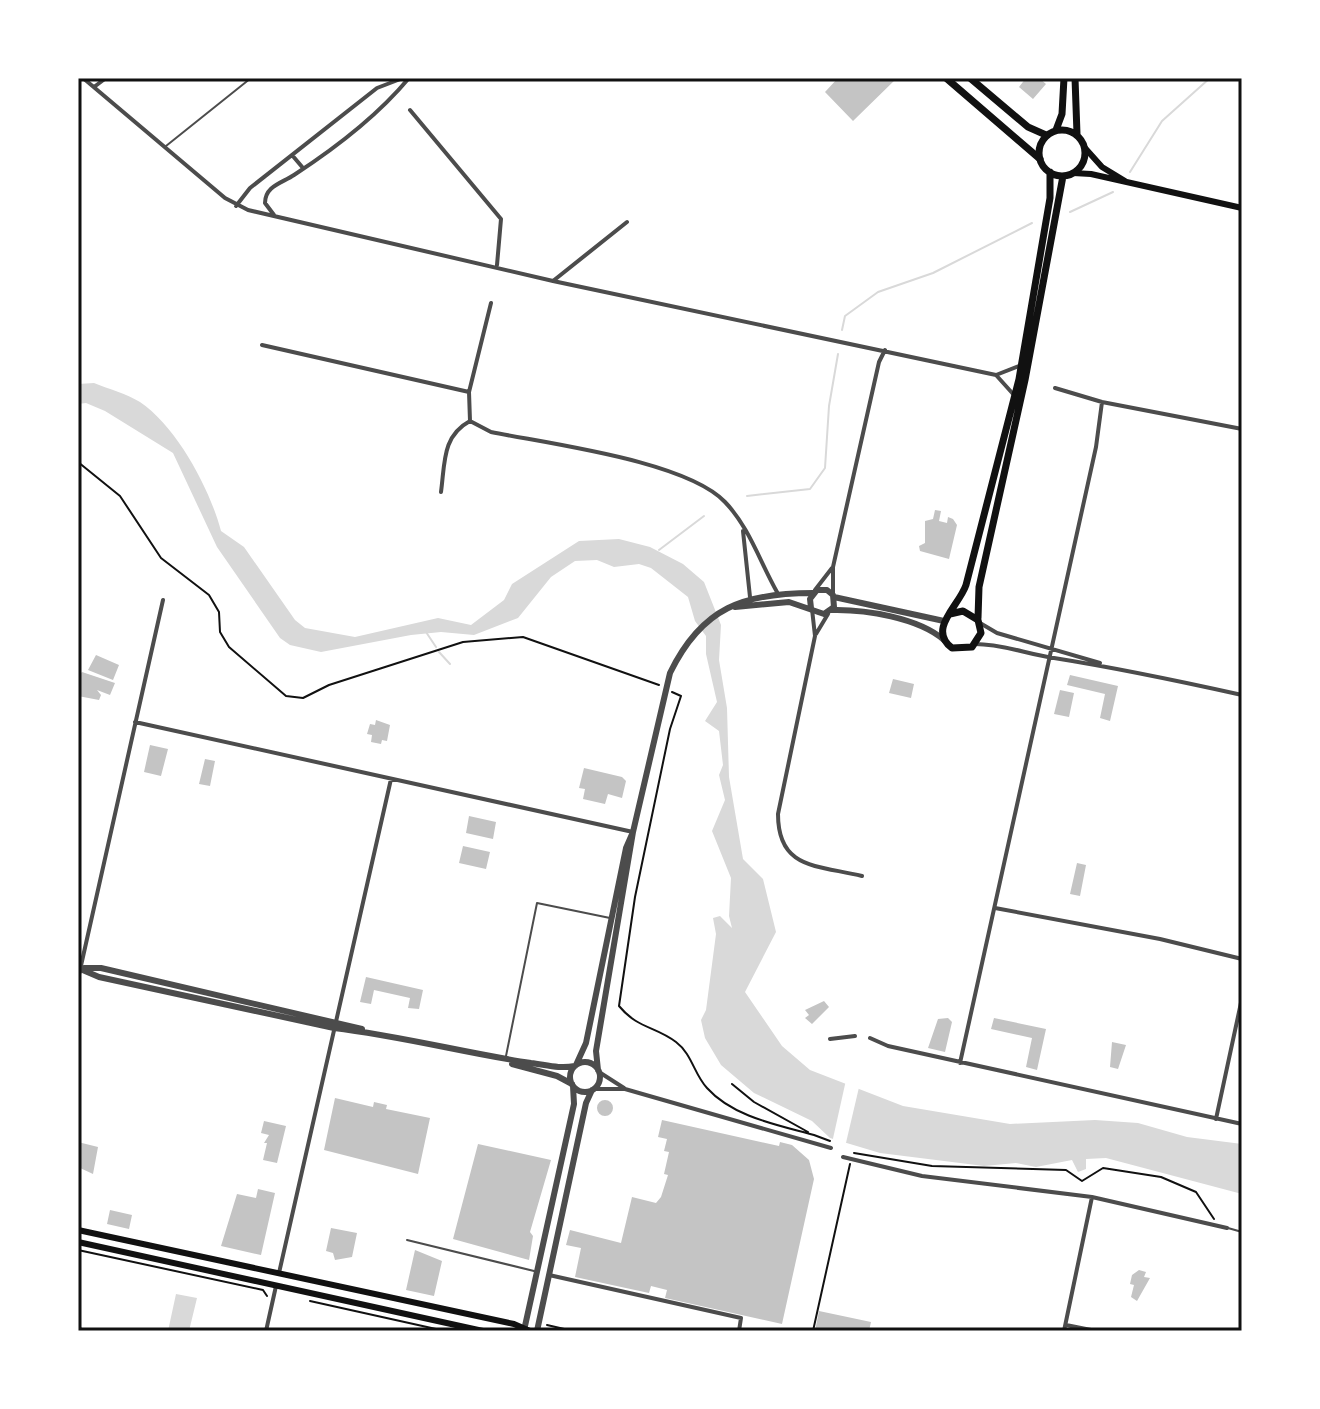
<svg xmlns="http://www.w3.org/2000/svg" width="1320" height="1409" font-family="'Archivo Narrow',sans-serif">
<rect width="100%" height="100%" fill="#fff"/>
<path fill="#d9d9d9" d="M94 383C109 389 127 394 140 402 177 427 210 489 221 531L244 547 295 620 305 628 355 637 438 618 471 625 504 600 512 584 579 541 619 539 650 547 683 564 704 582 721 625 719 660 727 708 729 777 743 859 763 879 776 932 745 992 782 1046 810 1070 903 1106 1010 1124 1095 1120 1138 1123 1187 1137 1242 1144V1194L1106 1158 1086 1159V1169L1078 1172 1072 1160 1036 1167 1016 1163 984 1166 880 1153 830 1138 812 1121 754 1093 721 1065 705 1038 701 1020 706 1010 716 934 713 918 720 916 732 928 729 916 731 878 712 831 725 800 719 775 723 765 719 731 705 721 717 702 706 654V636L695 621 688 597 651 568 639 564 614 567 597 560 575 561 551 577 518 618 474 635 441 632 411 635 321 652 290 645 280 638 217 547 173 453 105 411 86 403 78 404V384Z
M176 1294 197 1298 189 1331H168Z"/>
<path fill="#fff" d="M846 1080 860 1083 845 1147 832 1143Z"/>
<g fill="none" stroke-linecap="round" stroke-linejoin="round">
<path stroke="#d9d9d9" stroke-width="2" d="M1130 172 1162 121 1210 78
M1070 212 1113 192
M842 330 845 316 878 292 933 273 1032 223
M747 496 810 489 825 468 829 406 838 354
M659 550 704 516
M426 632 436 647
M439 652 450 664"/>
</g>
<path fill="#c4c4c4" d="M838 78H897L853 121 825 92Z
M1026 78H1039L1046 84 1033 99 1019 87Z
M935 510 941 511 939 521 947 523 948 517 953 519 957 525 949 559 920 551 919 546 925 543V521L933 519Z
M96 655 119 665 113 680 88 670Z
M82 672 115 683 110 695 97 690 101 695 99 700 78 696V676Z
M1070 675 1118 686 1110 721 1100 718 1105 694 1067 685Z
M893 679 914 684 911 698 889 693Z
M1060 690 1074 693 1069 717 1054 714Z
M376 720 390 725 387 741 382 740 381 744 371 742 372 735 367 734 370 724 375 725Z
M150 745 168 749 161 776 144 772Z
M205 759 215 761 210 786 199 784Z
M584 768 622 777 626 781 622 798 608 794 605 804 583 799 585 789 579 788Z
M469 816 496 822 493 839 466 833Z
M463 846 490 852 486 869 459 863Z
M1077 863 1086 865 1080 896 1070 894Z
M366 977 423 990 419 1009 408 1008 410 998 374 990 371 1004 360 1002Z
M824 1001 829 1007 812 1024 805 1018 809 1015 805 1010Z
M948 1018 952 1022 945 1052 928 1048 938 1019Z
M994 1018 1046 1029 1037 1070 1026 1067 1032 1038 991 1029Z
M1112 1042 1126 1045 1118 1069 1110 1067Z
M335 1098 373 1107 374 1102 387 1105 386 1109 430 1118 418 1174 324 1150Z
M597 1108a8 8 0 1 1 16 0a8 8 0 1 1-16 0Z
M662 1120 779 1146 780 1142 792 1145 809 1160 814 1179 782 1324 665 1298 667 1290 651 1286 649 1293 575 1277 581 1248 566 1245 570 1230 621 1243 632 1197 656 1203 661 1197 668 1175 664 1174 669 1152 664 1151 667 1139 658 1137Z
M264 1121 286 1126 277 1163 263 1160 267 1143H264L269 1135 261 1133Z
M78 1142 98 1147 93 1174 78 1167Z
M478 1144 551 1160 530 1232 533 1236 529 1260 453 1239Z
M258 1189 275 1193 261 1255 221 1246 237 1194 256 1198Z
M110 1210 132 1215 129 1229 107 1224Z
M331 1228 357 1233 352 1257 335 1260 333 1253 326 1251Z
M415 1250 442 1261 434 1296 406 1290Z
M1139 1270 1146 1272 1144 1277 1150 1278 1137 1301 1131 1297 1134 1285 1130 1284 1132 1275Z
M819 1311 871 1322 869 1331H815Z"/>
<g fill="none" stroke-linecap="round" stroke-linejoin="round">
<path stroke="#111" stroke-width="2" d="M78 462 120 496 161 558 209 595 219 612 220 632 229 647 286 696 303 698 329 685 463 642 523 637 659 685
M672 692 681 696 670 729 635 897 619 1006C638 1029 655 1026 676 1042 692 1054 694 1074 707 1088 733 1117 778 1125 814 1135
M732 1084 754 1102 808 1132
M814 1135 830 1141
M854 1153 932 1166 1066 1170 1082 1181 1103 1168 1161 1177 1196 1192 1214 1219
M78 1250 263 1290 267 1296
M310 1301 445 1331
M547 1325 573 1331
M813 1331 850 1164"/>
<path stroke="#4c4c4c" stroke-width="2" d="M166 146 251 78
M506 1056 537 903 610 918
M1228 1228 1242 1232
M407 1240 534 1271"/>
<path stroke="#4c4c4c" stroke-width="4" d="M83 78 225 198 248 210 553 281 996 375 1014 395
M94 87 106 78
M410 110 501 219 497 265
M292 155 303 168
M236 206 250 188 377 88 403 78
M274 215 265 203C265 186 282 183 294 175 334 149 379 114 409 78
M553 281 627 222
M491 303 469 392 470 421 491 432C550 444 686 461 725 502 749 527 760 562 777 592
M262 345 469 392
M996 375 1019 366
M1055 388 1102 402 1242 429
M441 492C445 463 442 436 470 421
M743 531 750 597
M815 590 832 568
M833 593V567L879 362 885 350
M812 609 815 636 778 814C778 870 818 865 862 876
M980 623 997 633 1100 663
M816 634 828 614
M975 644C1003 644 1026 654 1054 658 1117 668 1179 681 1242 695
M135 722 633 832
M995 908 1160 939 1242 959
M78 979 163 600
M870 1038 888 1046 1242 1124
M830 1039 855 1036
M960 1063 1096 447 1102 402
M599 1072 624 1088
M593 1089H625L831 1148
M1216 1119 1242 998
M843 1157 922 1176 1092 1197 1227 1228
M279 1273 391 779
M549 1275 741 1318 739 1331
M1066 1325 1096 1331
M266 1331 276 1286
M1064 1331 1092 1197"/>
<path stroke="#4c4c4c" stroke-width="6" d="M834 597 944 621
M735 607 789 602 824 614 834 607 833 595 827 590H817L810 599 811 608
M831 610C865 609 919 618 944 640
M78 968 99 977 334 1028C401 1036 465 1053 531 1063 547 1065 559 1069 575 1066
M84 968H101L362 1029
M570 1077a15 15 0 1 1 30 0a15 15 0 1 1-30 0Z
M512 1064 557 1076 572 1084
M576 1065 586 1043 626 848 633 832 670 673C702 607 744 593 813 593
M598 1070 596 1051 633 832
M525 1326 574 1104 573 1086
M78 1328 80 1331
M537 1331 586 1103 592 1090"/>
<path stroke="#111" stroke-width="6" d="M1085 148 1102 167 1125 181
M1073 173 1091 174 1242 208
M78 1230 514 1324 530 1331
M78 1242 483 1331"/>
<path stroke="#111" stroke-width="7" d="M946 78 1040 159
M970 78 1028 127 1046 135"/>
<path stroke="#111" stroke-width="7" d="M1075 78 1077 134
M1056 130 1062 114 1064 78
M1039 153a23 23 0 1 1 46 0a23 23 0 1 1-46 0Z
M950 614 963 611 978 620 981 633 972 647 952 648C927 629 959 606 966 585L1019 379 1050 198V172
M978 618 979 587 1025 380 1063 176"/>
</g>
<rect width="1320" height="1409" fill="none" stroke="#ffffff" stroke-width="160"/>
<rect x="80" y="80" width="1160" height="1249" fill="none" stroke="#111" stroke-width="3"/>
</svg>
